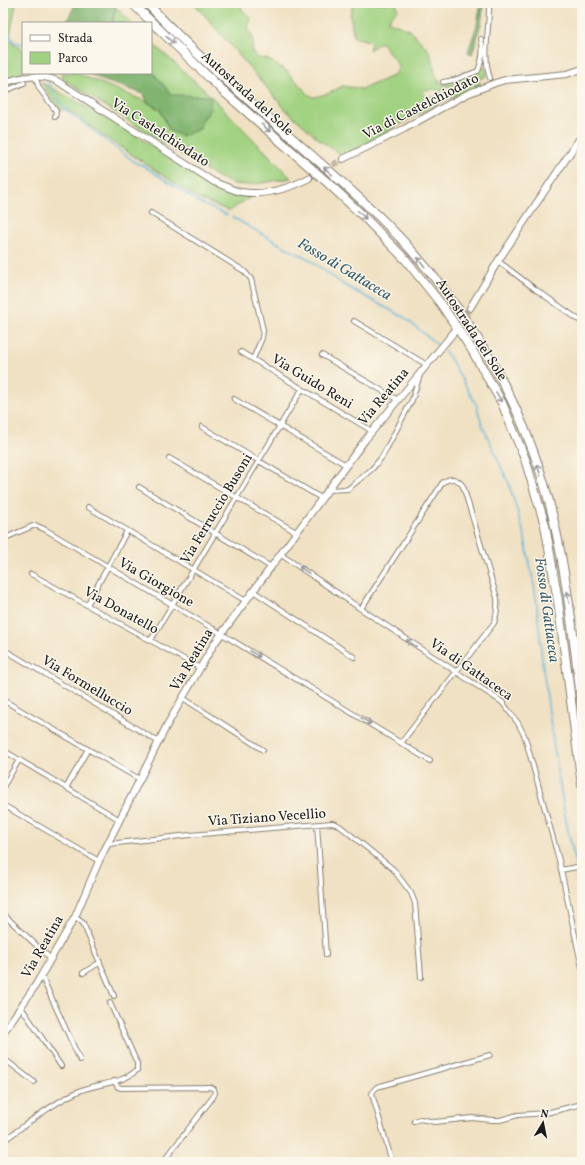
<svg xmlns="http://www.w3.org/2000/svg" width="585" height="1165" font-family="Vollkorn,serif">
<rect width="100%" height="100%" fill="#fbf7ec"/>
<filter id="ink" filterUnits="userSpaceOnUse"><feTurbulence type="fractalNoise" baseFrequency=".025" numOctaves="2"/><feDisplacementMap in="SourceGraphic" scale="8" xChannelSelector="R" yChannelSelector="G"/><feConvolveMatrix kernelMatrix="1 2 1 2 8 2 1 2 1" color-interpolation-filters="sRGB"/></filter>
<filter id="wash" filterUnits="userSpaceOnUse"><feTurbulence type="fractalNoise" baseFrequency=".012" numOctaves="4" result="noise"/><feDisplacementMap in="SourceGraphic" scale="16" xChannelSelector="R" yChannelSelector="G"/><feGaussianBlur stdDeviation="0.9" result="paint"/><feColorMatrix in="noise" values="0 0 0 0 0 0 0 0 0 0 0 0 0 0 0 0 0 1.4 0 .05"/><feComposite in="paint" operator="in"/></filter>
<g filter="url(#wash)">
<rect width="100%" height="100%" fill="#f0e1c3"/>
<path fill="#a1d281" stroke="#5e774e" d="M3 3H16L9 41 23 50V73L3 80Z
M194 3H240L242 10 251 18 248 28 253 38 252 52 258 58 267 59 287 71 309 95 314 97 327 94 343 86 362 89 395 75 399 66 381 42 369 50 371 42 354 37 350 15 354 3H396L398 9 387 21 410 30 430 52 436 77 440 81 438 82 445 84V89L438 91 436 89 428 90 425 89 424 96 434 97 440 92 442 94 468 85 479 82 481 83 480 85 439 103 343 156 321 141 285 109Z
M116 7 132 23H113Z
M151 42 211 96 291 178 250 185 233 184 217 177 63 79 61 73H76L147 102 160 110 170 131 201 122 210 110 172 95 151 70Z
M478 68H485L487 71 485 77 447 87V82L463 72 468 73 470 71 474 72Z
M41 82 118 124 223 191 251 197 229 211 197 198 102 135 68 110H60Z"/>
<path fill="#80b46f" stroke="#4e6846" d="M76 3H111L116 7 112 23H66Z
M480 8H483L481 24 472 54 468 52 477 25Z
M151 70 172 95 211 96 210 110 201 122 200 129 181 136 170 131 160 110 147 102 144 94 102 80 88 73H151Z"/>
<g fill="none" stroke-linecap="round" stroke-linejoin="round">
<path stroke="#5eb6db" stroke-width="1.5" d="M3 28 8 32 14 42 23 44
M48 81 58 99 67 111 136 163 144 166 200 203 227 215
M232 217 285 247 307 258 344 285 405 318 440 347
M445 352 450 358 477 406 481 422 509 484 524 534 536 596 543 669 557 769 568 832 582 886"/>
</g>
</g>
<g filter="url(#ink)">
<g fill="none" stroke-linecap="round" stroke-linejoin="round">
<path stroke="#c6baa2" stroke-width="6" stroke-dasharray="6 3" stroke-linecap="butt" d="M309 178 343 159
M455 331 470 308"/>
<g stroke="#867e70" stroke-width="6">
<path id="street" d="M489 3C490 26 482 56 490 78
M35 76 39 88 56 111 55 117
M443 82 454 80 478 71C482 61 484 49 481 39
M3 92 24 83
M151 213 244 271 251 279 263 330 262 338 253 359
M498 261 535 289 582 322
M354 321 427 365
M241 352 372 431
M322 355 398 400
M234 399 346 465
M202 427 321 498
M169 458 296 532
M139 487 271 567
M328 490 348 489 372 469 382 457 412 400 420 375
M88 507 246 601
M3 539 35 525 46 530 222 634 401 743 494 623C497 614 498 607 497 598L463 486C457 478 452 477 443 482L361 609
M280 554 361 609 502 702 518 723 525 737 559 860 582 968
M31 574 200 668
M253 591 354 657
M87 605 127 531
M151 640 302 389
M3 649 159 742
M183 698 263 750
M3 700 141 780
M401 743 430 761
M3 750 120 820
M3 787 19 760
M66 788 88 749
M3 805 99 861
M317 825 326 955
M108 844 190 835 332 823 336 824 341 827 393 869 411 893 415 903 421 977
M561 870 582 866
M3 914 51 959
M75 917 83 923 114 996
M83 973 99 963
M41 975 80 1060
M21 1007 61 1066
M3 1058 34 1082
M114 1081 118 1087 122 1088 210 1087 214 1089 215 1093 213 1097 163 1162
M414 1121 420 1119 435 1122 472 1118 492 1120H500L518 1115 546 1113 582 1104
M3 1141C27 1124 50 1105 77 1092 96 1083 121 1085 137 1070V1063L110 1003
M392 1162 372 1094 374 1090 377 1087 490 1055"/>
</g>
<g stroke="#867e70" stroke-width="8">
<path id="secondary" d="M3 83C21 77 39 73 57 81L214 182C223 185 232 190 241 192 265 196 288 189 309 178
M343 159 404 129 467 94 495 83 505 80 567 74 582 69
M470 308 498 261 582 135
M3 1033 35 986 75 917 99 861 167 725 214 644 365 440 454 332"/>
</g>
<g stroke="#867e70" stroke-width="10">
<path id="highway" d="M132 3 223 91 328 183 362 215 406 260 441 304 472 350 502 403 525 459 545 525 558 601 582 785
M147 3C215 77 296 138 369 207 459 291 527 401 554 522 568 582 574 644 582 705"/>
</g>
<use href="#street" stroke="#fff" stroke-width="4"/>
<use href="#secondary" stroke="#fff" stroke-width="6"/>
<use href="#highway" stroke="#fff" stroke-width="8"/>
</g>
<defs><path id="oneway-shaft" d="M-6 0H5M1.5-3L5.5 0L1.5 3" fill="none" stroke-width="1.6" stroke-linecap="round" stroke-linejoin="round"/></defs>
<g stroke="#999">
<use href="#oneway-shaft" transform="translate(170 40) rotate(44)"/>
<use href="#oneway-shaft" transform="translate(266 128) rotate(41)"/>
<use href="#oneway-shaft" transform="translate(328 171) rotate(-138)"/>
<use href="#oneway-shaft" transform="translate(362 215) rotate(45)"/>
<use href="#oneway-shaft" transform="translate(421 262) rotate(-129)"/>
<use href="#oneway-shaft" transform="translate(499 397) rotate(60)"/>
<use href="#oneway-shaft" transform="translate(539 470) rotate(-106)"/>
<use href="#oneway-shaft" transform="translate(304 570) rotate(-145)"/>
<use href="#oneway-shaft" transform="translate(568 597) rotate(-99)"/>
<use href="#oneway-shaft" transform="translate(411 643) rotate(-146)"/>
<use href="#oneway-shaft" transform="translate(255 654) rotate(31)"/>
<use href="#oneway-shaft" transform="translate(366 721) rotate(31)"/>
</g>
</g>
<g text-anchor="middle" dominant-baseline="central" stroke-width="3" stroke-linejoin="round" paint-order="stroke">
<g font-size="14" fill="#1c1c1c" stroke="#fbf7ec">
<text transform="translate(247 94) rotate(42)">Autostrada del Sole</text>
<text transform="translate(421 107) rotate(-27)">Via di Castelchiodato</text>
<text transform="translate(160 133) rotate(33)">Via Castelchiodato</text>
<text transform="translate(471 330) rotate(57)">Autostrada del Sole</text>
<text transform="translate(312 382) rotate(31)">Via Guido Reni</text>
<text transform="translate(384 397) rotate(-50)">Via Reatina</text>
<text transform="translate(217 509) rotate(-59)">Via Ferruccio Busoni</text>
<text transform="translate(156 583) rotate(30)">Via Giorgione</text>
<text transform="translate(121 611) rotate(29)">Via Donatello</text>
<text transform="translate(192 660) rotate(-59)">Via Reatina</text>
<text transform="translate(471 670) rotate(35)">Via di Gattaceca</text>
<text transform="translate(87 686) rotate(31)">Via Formelluccio</text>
<text transform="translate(267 818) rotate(-4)">Via Tiziano Vecellio</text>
<text transform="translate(43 947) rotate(-60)">Via Reatina</text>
</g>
<g font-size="15" font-style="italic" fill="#365a68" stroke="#fbf7ec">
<text transform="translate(344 270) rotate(31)">Fosso di Gattaceca</text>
<text transform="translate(546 610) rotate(82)">Fosso di Gattaceca</text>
</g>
</g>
<rect width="585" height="1165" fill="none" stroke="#fbf7ec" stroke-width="16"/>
<rect x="22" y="22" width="130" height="52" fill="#fbf7ec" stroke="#a29f99"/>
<rect x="30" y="35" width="20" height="6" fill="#ffffff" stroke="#a29f99"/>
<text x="58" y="42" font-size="12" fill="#1c1c1c">Strada</text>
<rect x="30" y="52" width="20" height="12" fill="#a1d281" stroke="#a29f99"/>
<text x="58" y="62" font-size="12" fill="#1c1c1c">Parco</text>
<g transform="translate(543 1123) rotate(10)" stroke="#fbf7ec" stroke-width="3" paint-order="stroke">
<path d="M0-3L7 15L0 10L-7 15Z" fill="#1c1c1c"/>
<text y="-6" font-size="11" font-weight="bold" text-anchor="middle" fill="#1c1c1c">N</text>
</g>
</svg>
